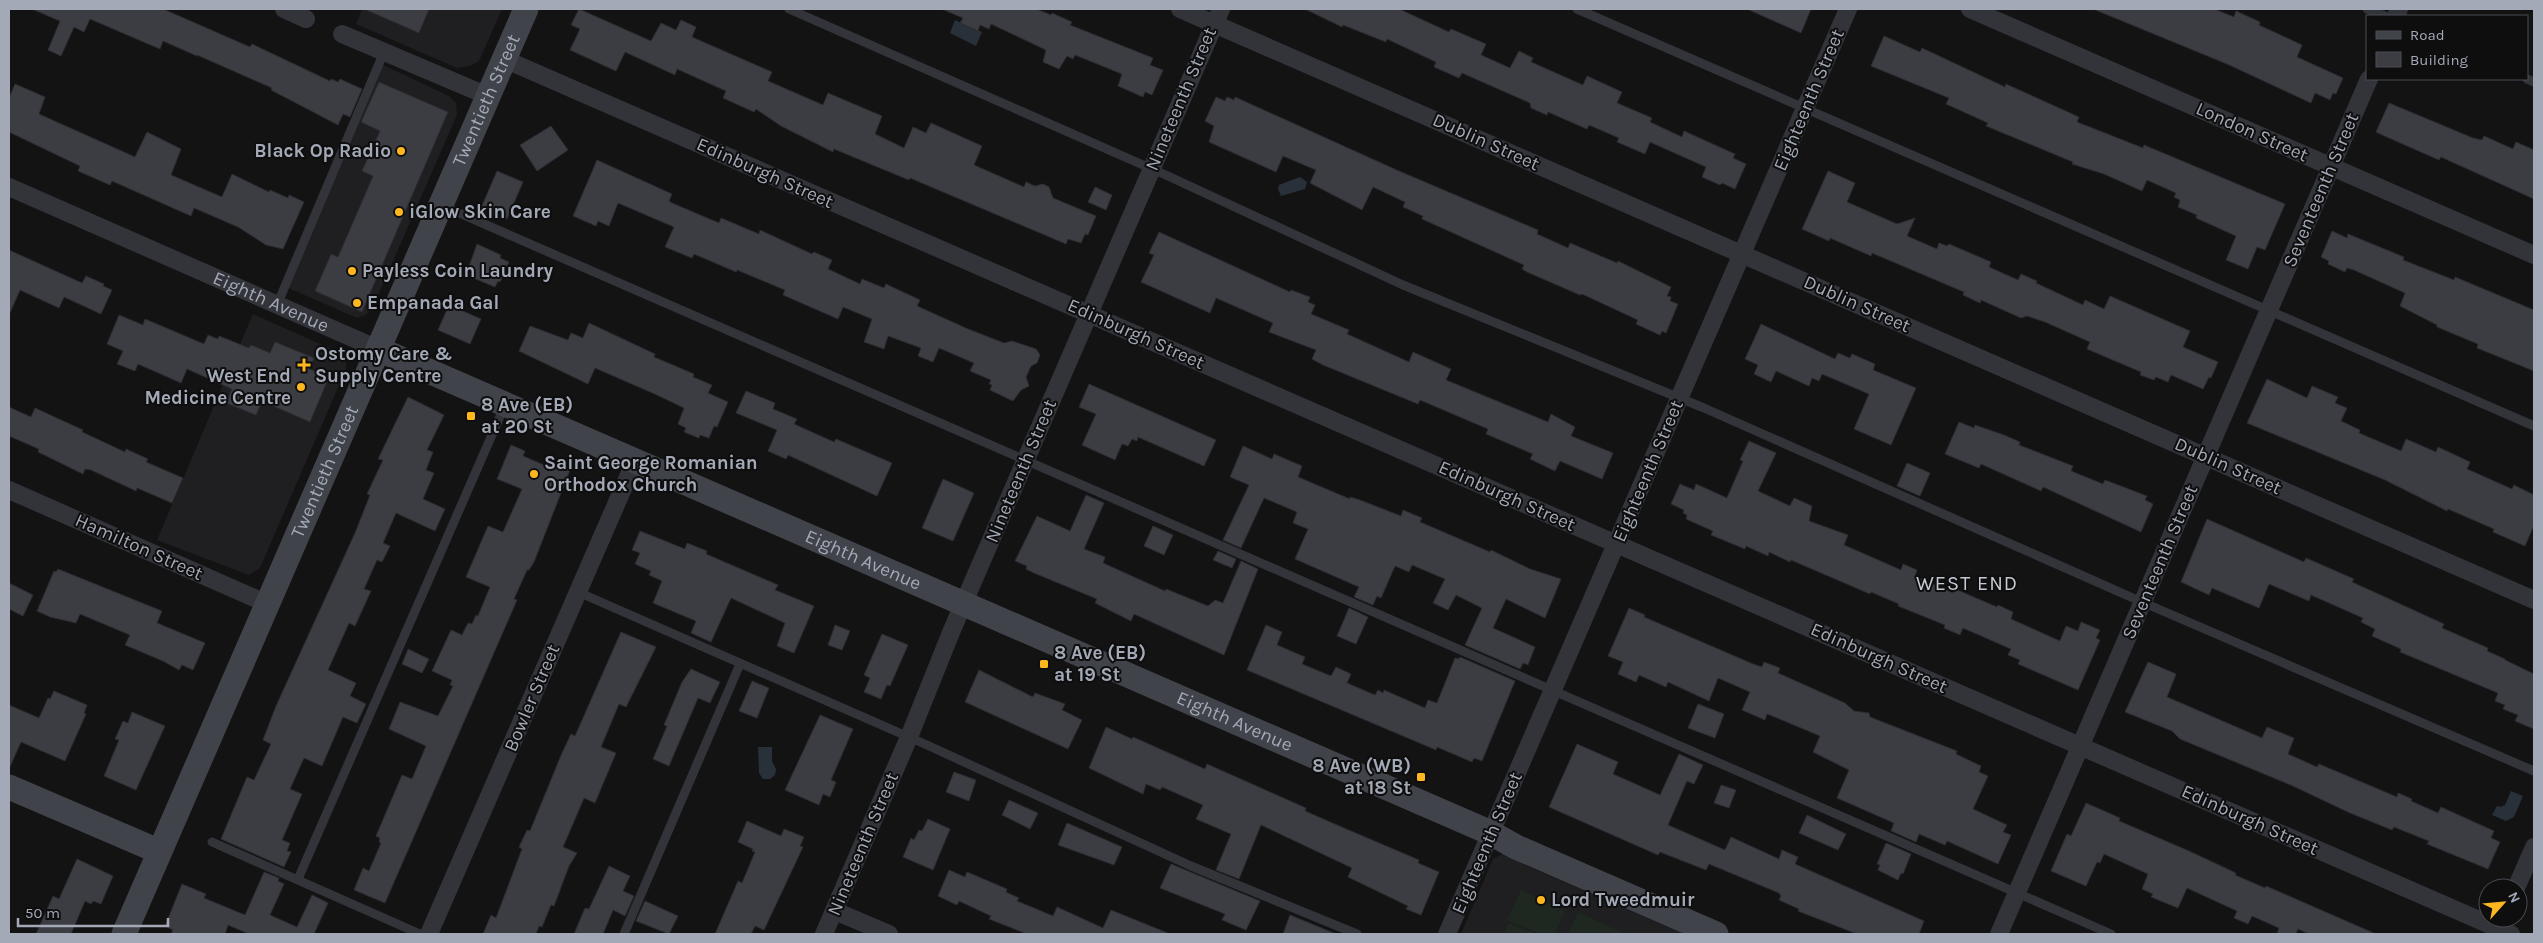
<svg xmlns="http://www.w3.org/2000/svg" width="2543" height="943" font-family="Karla,sans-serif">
<rect width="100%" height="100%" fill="#131314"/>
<path fill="#1f1e21" d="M362 9H502L479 61 470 66 457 68 356 24Z
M381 64 449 96 456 103 457 115 372 309 365 315 357 318 284 286Z
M253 314 338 352 346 362V369L260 568 249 575 157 540Z
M1504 853 1527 866 1685 934H1461L1493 859Z"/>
<path fill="#1e2720" d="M1521 890 1565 911 1555 934H1540L1507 920Z
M1578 912 1626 934H1568Z
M1508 923 1537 934H1504Z"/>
<path fill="#283139" d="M955 20 982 32 976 46 950 33Z
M1300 177 1307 182 1305 189 1281 196 1278 189 1279 185Z
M758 747H772V761L776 769 775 775 770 779H763L759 773Z
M2511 791 2523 796 2514 817 2506 821 2492 815 2497 806 2500 807 2505 805Z"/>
<path fill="#3c3d42" stroke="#2c2c31" d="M32 9H163L250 47 252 44 330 81 331 79 338 82 340 79 362 89 350 117 343 114 338 125 271 90 272 88 197 55V56L163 41 160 49 90 19 84 32 74 27 61 56 48 50 60 21Z
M364 9H429L419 33Z
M579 9 651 41 661 23 676 30 681 20 696 27 692 37 772 72 768 81 823 105 828 93 882 116 875 134 904 148 913 127 926 133 931 123 982 146 974 165 1024 187 1026 182 1035 186 1043 184 1049 187 1053 198 1096 216 1088 235 1085 234 1081 243 1068 239 1066 244 910 178 909 180 834 149 833 152 781 126 756 109 754 112 723 98 726 91 677 69 675 75 625 52 616 71 570 50 580 29 571 25Z
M942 9H1036L1051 15 1052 13 1072 22 1070 25 1153 58 1150 65 1163 70 1152 95 1145 92 1143 97 1118 86 1122 74 1075 55 1073 59 1067 56 1059 69 1043 62 1046 50 991 24 989 29 980 25 978 31 960 23 963 18Z
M1305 9H1399L1449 32 1451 29 1486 44 1481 55 1510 68 1519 51 1533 58 1531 62 1583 85 1587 76 1622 92 1617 103 1652 118 1650 122 1682 137 1684 131 1726 150 1735 154 1733 158 1746 164 1735 189 1722 183 1720 185 1702 177 1706 167 1650 142 1645 154 1617 142 1619 138 1589 125 1587 129 1548 112 1547 115 1531 108 1530 103 1462 73 1459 78 1434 67 1436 62 1387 39 1386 42 1343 25 1342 27Z
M1747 9H1811L1801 33Z
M2093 9H2214L2234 17 2236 11 2260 22 2259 25 2302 45 2297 57 2343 78 2336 94 2333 93 2330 100 2315 93 2311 103 2227 64Z
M1884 36 1920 52 1922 48 2005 87 2006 84 2079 117 2077 122 2143 148 2144 145 2285 204 2265 250 2257 247 2248 269 2226 260 2236 236 2196 218 2197 215 2178 207 2180 200 2174 197 2176 193 2147 180 2142 191 2104 174 2072 164 2073 162 1986 126 1988 123 1946 104 1949 98 1871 66Z
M379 82 448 112 362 312 315 291 331 254 338 257 373 176 362 171 380 131 361 122Z
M15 84 45 97 39 114 135 157 147 132 181 149 171 175 222 197 232 174 269 192 270 190 288 198 289 195 304 202 283 249 266 245 238 227 194 208 191 216 112 181 110 185 78 171 80 166 9 132V98Z
M1216 97 1225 101 1227 97 1234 100 1235 97 1399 171 1538 230 1537 234 1568 248 1570 243 1617 263 1618 261 1671 287 1667 296 1671 297 1670 301 1678 304 1666 333 1662 331 1660 335 1636 324 1638 320 1582 294 1580 295 1527 272 1522 269 1524 265 1422 219 1423 216 1403 207 1405 202 1373 187 1362 210 1310 183 1316 170 1283 156 1276 172 1209 142 1214 126 1205 121Z
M2389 103 2473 138 2482 140 2484 136 2513 149 2516 142 2534 150V199L2452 162 2441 157 2439 160 2380 134 2376 132Z
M551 126 568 150 537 171 520 145Z
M597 160 672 194 669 201 672 203 719 223 721 218 759 234 760 230 812 254 814 252 832 260 828 269 860 284 862 279 884 288 886 284 920 300 917 306 968 329 1004 343 1012 341 1036 349 1040 355 1037 363 1031 366 1026 377 1029 386 1021 390 1013 401 990 390 992 385 989 384 991 380 970 371 974 363 939 348 933 362 918 356 921 348 888 336 884 349 864 342 872 319 843 307 838 319 783 295 785 290 737 270 736 272 694 254 692 258 665 247 674 227 618 203 609 226 598 221 596 226 573 216Z
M497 171 523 182 507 219 481 208Z
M1828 171 1855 183 1847 202 1897 224 1915 218 1907 236 1937 249 1939 243 1947 246 1949 244 1991 262 1989 267 2018 280 2021 274 2037 281 2036 283 2083 305 2085 300 2104 309 2110 296 2190 331 2183 347 2218 362 2211 378 2209 377 2203 389 2171 375 2168 382 2156 377 2154 380 2140 375 2141 372 2087 349 2090 342 2045 322 2027 316 2021 318 1981 300 1980 303 1963 295 1964 292 1872 253 1871 256 1830 238 1829 241 1802 229Z
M1095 187 1112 195 1106 210 1088 202Z
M2332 231 2347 238 2348 234 2404 257 2403 260 2454 280 2455 277 2534 310V371L2477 348 2478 344 2437 327V325L2400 306 2405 293 2354 270 2347 268 2345 272 2328 264 2329 261 2321 257Z
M1159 232 1290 292 1291 290 1310 297 1308 302 1315 305 1311 314 1349 330 1347 334 1409 362 1413 352 1451 369 1446 380 1548 422 1551 414 1575 427 1571 436 1613 453 1602 479 1560 461 1555 471 1530 459 1533 454 1486 434 1488 429 1420 400 1418 404 1323 365 1312 359 1316 350 1269 332 1273 323 1216 298 1210 313 1141 282 1154 255 1149 253Z
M477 244 501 255 500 258 509 262 500 282 498 281 495 287 466 275Z
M9 250 82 283 86 276 104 284 103 286 112 290 101 314 64 297 59 308 20 290 9 315Z
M449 305 481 319 470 344 438 330Z
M119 315 143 325 145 319 204 344 208 335 218 339 219 336 249 348 251 345 270 353 275 342 314 358 309 369 329 377 310 422 262 401 256 415 226 403 232 389 187 369 181 383 138 364 135 371 117 364 123 351 107 344Z
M589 323 655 354 654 357 694 374 693 377 712 385 708 393 728 402 717 427 714 426 709 438 700 435 699 438 684 432 686 428 678 424 684 408 657 395 595 368 588 384 519 351 530 326 568 340 571 333 583 338Z
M1761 324 1835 359 1838 353 1850 358 1852 354 1875 364 1873 370 1916 388 1891 445 1854 429 1869 394 1822 374 1819 381 1812 378 1809 386 1776 371 1771 382 1754 374 1758 365 1745 359Z
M2267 379 2307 398 2312 386 2338 397 2335 403 2347 408 2341 421 2360 430 2359 433 2401 451 2406 439 2436 452 2438 447 2470 462 2467 469 2512 489 2514 485 2534 495V525L2525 546 2493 532 2494 529 2448 509 2447 511 2385 480 2247 423Z
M1089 384 1216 440 1204 466 1138 437 1137 441 1132 439 1128 446 1122 444 1115 460 1082 445 1096 414 1079 407Z
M746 391 775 403 773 409 797 419 794 424 834 442 836 439 892 463 877 496 788 455 786 459 768 451 777 430 736 413Z
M408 397 444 415 427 450 433 452 426 470 434 473 423 499 445 509 435 531 396 513 383 543 390 546 382 562 377 560 364 589 371 591 355 626 349 623 328 670 356 683 350 696 366 704 357 723 343 717 322 766 304 758 290 789 302 794 282 840 290 843 287 851 291 852 284 867 221 839 247 777 254 780 271 744 263 740 276 706 355 533 370 495 367 494 383 460 378 459Z
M9 407 31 417 35 408 83 430 82 432 125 452 126 449 148 459 146 462 183 478 172 503 137 488 136 491 91 470 85 469 83 474 38 452 39 449 9 436Z
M1959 422 1974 428 1975 425 2004 435 2020 442 2019 445 2073 466 2071 471 2103 484 2105 480 2147 496 2145 500 2153 504 2141 532 2043 487 2041 491 1981 464 1979 468 1945 454Z
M1749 441 1776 453 1758 491 1790 506 1794 498 1812 506 1809 521 1848 535 1844 545 1901 570 1903 564 1917 570 1915 576 1953 593 1955 589 1997 607 1998 605 2013 612 2011 619 2060 641 2066 626 2078 631 2081 622 2100 630 2096 638 2100 640 2078 690 2018 664 2020 660 2008 655 2011 649 1963 628 1960 635 1944 628 1945 625 1898 606 1899 604 1871 592 1870 594 1791 560 1790 562 1769 552 1768 556 1746 546 1745 549 1711 535 1713 531 1686 519 1687 515 1683 513 1684 510 1671 504 1680 484 1694 490 1696 484 1727 498 1743 461 1740 460Z
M511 445 525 451 523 456 551 468 553 463 570 470 534 562 529 570H527L514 599 517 600 385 903 354 890 363 868 369 871 381 843 379 842 380 838 376 836 402 775 412 779 426 746 389 729 400 702 438 716 453 686 450 685 452 680 432 671 451 630 462 635 468 623 472 624 476 615 478 616 490 587 466 577 488 526 503 532 522 489 497 479Z
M1243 446 1272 459 1274 454 1302 466 1298 477 1350 499V497L1360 500 1401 516 1403 510 1422 518 1420 522 1490 552 1491 550 1530 569 1561 579 1545 618 1506 599 1493 628 1535 647 1528 665 1523 663 1520 669 1465 645 1482 608 1456 595 1448 610 1433 603 1445 579 1412 565 1409 572 1395 566 1381 598 1377 596 1373 605 1354 597 1359 587 1295 559 1308 529 1293 523 1297 512 1264 498 1241 548 1223 540 1249 485 1230 477Z
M1907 463 1930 473 1920 496 1897 486Z
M943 479 974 493 953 541 922 528Z
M1086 495 1104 503 1084 549 1105 557 1103 563 1165 591 1166 589 1208 606 1215 600 1223 603 1241 561 1258 569 1224 655 1134 614 1131 621 1095 603 1097 599 1034 573 1026 569 1027 566 1015 561 1037 516 1070 531Z
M2207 519 2304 562 2306 558 2354 579 2352 582 2444 624 2442 628 2488 648 2487 651 2505 659V660L2534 674V729L2515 721 2518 715 2503 709 2505 705 2495 701 2498 693 2400 652 2401 649 2372 636 2375 629 2361 622 2363 618 2311 595 2309 601 2269 584 2259 608 2212 588 2209 595 2181 582Z
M1153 526 1173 535 1164 555 1144 546Z
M640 531 685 549 687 543 707 551 706 554 778 585 775 590 814 606 794 653 777 646 785 623 731 598 711 642 691 633 696 621 653 603 662 581 649 575 651 571 635 564 640 553 632 550Z
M1218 551 1236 559 1232 568 1213 560Z
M58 569 162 611 157 623 205 643 193 670 182 665 179 670 163 661 125 645 130 635 80 614 76 623 50 617 37 611 54 571 56 572Z
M9 583 33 595 23 616 9 609Z
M1349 608 1368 617 1356 644 1337 636Z
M1629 608 1645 615 1644 617 1753 664 1762 667 1764 662 1780 668 1778 673 1845 703 1854 711 1869 713 1870 717 1957 751 1956 754 1981 766 1979 772 1988 776 1973 809 2007 825 2003 832 2011 835 1998 864 1947 841 1945 845 1919 834 1916 842 1891 831 1894 823 1837 798 1849 770 1813 752 1820 736 1770 715 1767 714 1765 720 1742 710 1750 692 1718 678 1709 701 1668 682 1666 687 1639 675 1636 682 1618 674 1623 662 1608 656Z
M835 625 850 631 842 650 828 645Z
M1266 625 1282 632 1277 645 1305 657 1302 664 1331 676 1336 667 1351 674 1347 683 1375 695 1378 690 1383 693 1384 690 1425 708 1428 700 1437 703 1455 658 1459 659 1460 657 1515 681 1482 761 1474 758 1472 762 1437 747 1436 750 1247 670Z
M621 632 656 647 626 707 619 704 601 747 616 753 595 803 584 798 563 847 577 853 569 866 554 906 551 905 542 927 539 926 536 934H483L491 915 496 918 522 849 519 847 527 830 530 831 562 753 571 734 575 736Z
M882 634 908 645 890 686 887 685 881 699 864 692 870 678 864 675Z
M408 649 429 659 422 673 402 664Z
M2148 662 2176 674 2167 697 2262 738 2267 727 2294 738 2288 754 2317 767 2319 764 2397 797 2398 793 2412 799 2411 801 2438 813 2441 807 2494 831 2491 838 2500 842 2488 869 2427 844 2429 841 2394 827 2392 830 2350 813 2293 786 2180 739 2172 731 2125 712Z
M691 669 720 682 710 703 698 698 669 766 653 759 667 726 664 725 682 682Z
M979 670 1033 697 1035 693 1065 704 1062 710 1082 720 1068 749 965 702Z
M752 681 769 688 757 718 739 711Z
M54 691 87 705 84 713 86 714 65 761 21 742 9 769V705L39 718 48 698 50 699Z
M1698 704 1724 714 1715 738 1688 728Z
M132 712 165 726 136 790 104 776 119 740 115 739 123 721 128 723Z
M820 715 853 729 831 780 836 782 830 797 823 794 819 805 785 790Z
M1106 727 1132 739 1133 737 1205 769 1207 764 1306 808 1305 811 1344 828 1419 860 1418 863 1439 872 1421 915 1406 909 1408 906 1348 877 1352 868 1261 825 1239 879 1216 870 1231 834 1196 819 1203 805 1162 787 1160 790 1146 784 1143 794 1089 768Z
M1577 744 1618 762 1613 774 1660 795 1679 754 1703 765 1694 784 1687 781 1668 825 1725 850 1731 837 1779 859 1782 850 1798 857 1795 864 1924 921 1919 934H1857L1798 911 1799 909 1779 900 1781 896 1779 893 1709 864 1706 870 1660 852 1658 855 1549 807Z
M954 772 976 780 969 801 946 792Z
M1721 785 1736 790 1729 808 1714 803Z
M1009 800 1038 813 1030 829 1002 815Z
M2086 803 2120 818 2119 821 2189 851 2236 873 2235 875 2265 888 2266 886 2376 934H2309L2298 929 2296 934H2277L2279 928 2252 916 2248 924 2234 918 2237 911 2187 888 2178 908 2151 897 2153 894 2142 889 2148 874 2104 854 2100 863 2097 862 2086 886 2051 871 2067 834 2071 836Z
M1807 815 1846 834 1838 850 1799 833Z
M928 819 950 829 933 870 903 857 911 838 914 840 919 830 922 831Z
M747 821 781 836 784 829 804 837 800 846 803 847 764 930 755 926 751 934H715L738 881 742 883 755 852 752 851 753 849 738 842Z
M1067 823 1122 847 1114 865 1058 845Z
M1886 843 1911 854 1903 874 1901 873 1898 880 1878 870 1880 865 1877 864Z
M77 859 113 876 101 904 93 901 91 904 85 901 71 934H36L53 896 59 899Z
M1171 864 1260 901 1246 930 1222 920 1225 914 1160 888Z
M609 866 630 876 623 891 634 896 625 916 613 910 603 934H574L585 908 589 909Z
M949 870 965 877 967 872 1007 889 1006 892 1019 898 1017 901 1053 916 1057 907 1103 928 1111 910 1170 934H1027L989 919 991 916 959 901 957 905 938 896Z
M264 872 279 878 278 881 284 884 270 915 297 927 312 895 328 903 314 934H249L228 925 225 934H171L173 930 165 926 182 884 206 894 204 898 245 915Z
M645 901 678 916 669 934 636 921Z
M1290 915 1336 934H1283Z"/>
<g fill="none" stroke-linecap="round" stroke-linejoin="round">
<path stroke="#33343a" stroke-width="9" d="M789 9 1168 176 1403 285 1704 408 2142 602 2534 771
M1577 9 2534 426
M2367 9 2385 16
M2527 79 2534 82
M443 206 2111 934
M277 305 384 52
M578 592 927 745 1191 866 1357 934
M212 842 420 934
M298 879 505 405
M624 934 740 664"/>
<g stroke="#33343a" stroke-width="18">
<path d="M284 9 306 19"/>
<path d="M1180 9 2534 600"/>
<path d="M1970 9 2534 255"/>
<path d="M2396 16 2399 9"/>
<path d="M342 34 488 96"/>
<path d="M504 59 2511 934"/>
<path id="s1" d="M9 187 378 349"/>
<path d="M9 490 268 604"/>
<path d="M2516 888 2534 847"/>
<path d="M835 911 889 934"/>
<path d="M429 934 635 461"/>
<path d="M824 934 909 737 952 630 1221 9"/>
<path d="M1447 934 1848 9"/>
<path d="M1999 934 2369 79"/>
</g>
<g stroke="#41434a" stroke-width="25">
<path id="s2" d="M378 349 1491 833 1516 847 1716 934"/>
<path d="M9 787 158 851"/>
<path id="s3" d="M124 934 526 9"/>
</g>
</g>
<g fill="#ffb720" stroke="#0e0e0f" stroke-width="2">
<circle cx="401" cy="151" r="5"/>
<circle cx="399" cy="212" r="5"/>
<circle cx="352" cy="271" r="5"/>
<circle cx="357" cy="303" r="5"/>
<path d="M301.5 357.5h5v5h5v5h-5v5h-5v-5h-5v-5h5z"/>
<circle cx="301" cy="387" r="5"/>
<rect x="466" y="411" width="10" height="10" rx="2.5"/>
<circle cx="534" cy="474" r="5"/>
<rect x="1039" y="659" width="10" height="10" rx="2.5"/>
<rect x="1416" y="772" width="10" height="10" rx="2.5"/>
<circle cx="1541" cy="900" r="5"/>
</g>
<g text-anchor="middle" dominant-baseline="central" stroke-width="4" stroke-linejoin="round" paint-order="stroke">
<g font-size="19" fill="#a3a9b6" stroke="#0e0e0f">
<text transform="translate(1181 99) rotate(-67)">Nineteenth Street</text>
<text stroke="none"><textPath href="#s3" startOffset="909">Twentieth Street</textPath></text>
<text transform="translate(1809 100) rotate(-67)">Eighteenth Street</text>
<text transform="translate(2252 132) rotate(24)">London Street</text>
<text transform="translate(1486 142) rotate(24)">Dublin Street</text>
<text transform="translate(765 173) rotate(24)">Edinburgh Street</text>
<text transform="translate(2321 190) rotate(-67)">Seventeenth Street</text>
<text stroke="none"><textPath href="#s1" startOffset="286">Eighth Avenue</textPath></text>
<text transform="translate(1857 304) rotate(24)">Dublin Street</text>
<text transform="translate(1136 334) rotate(24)">Edinburgh Street</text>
<text transform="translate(2228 466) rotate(24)">Dublin Street</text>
<text transform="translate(1021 471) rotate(-67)">Nineteenth Street</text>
<text transform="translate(1648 471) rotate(-67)">Eighteenth Street</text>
<text stroke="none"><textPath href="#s3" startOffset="504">Twentieth Street</textPath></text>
<text transform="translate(1507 496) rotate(24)">Edinburgh Street</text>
<text transform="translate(139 547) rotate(24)">Hamilton Street</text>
<text stroke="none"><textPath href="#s2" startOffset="529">Eighth Avenue</textPath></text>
<text transform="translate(2160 562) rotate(-67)">Seventeenth Street</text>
<text transform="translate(1879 658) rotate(24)">Edinburgh Street</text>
<text transform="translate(532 698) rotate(-67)">Bowler Street</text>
<text stroke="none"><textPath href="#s2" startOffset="934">Eighth Avenue</textPath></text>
<text transform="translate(2250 820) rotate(24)">Edinburgh Street</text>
<text transform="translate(1487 843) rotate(-67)">Eighteenth Street</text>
<text transform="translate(863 844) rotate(-67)">Nineteenth Street</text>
</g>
<g font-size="19" font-weight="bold" fill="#a3a9b6" stroke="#0e0e0f" text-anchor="start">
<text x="391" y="151" text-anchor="end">Black Op Radio</text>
<text x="409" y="212">iGlow Skin Care</text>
<text x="362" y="271">Payless Coin Laundry</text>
<text x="367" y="303">Empanada Gal</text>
<text x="315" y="354">Ostomy Care &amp;<tspan x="315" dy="22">Supply Centre</tspan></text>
<text x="291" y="376" text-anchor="end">West End<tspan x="291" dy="22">Medicine Centre</tspan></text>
<text x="481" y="405">8 Ave (EB)<tspan x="481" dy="22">at 20 St</tspan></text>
<text x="544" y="463">Saint George Romanian<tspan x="544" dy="22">Orthodox Church</tspan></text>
<text x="1054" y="653">8 Ave (EB)<tspan x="1054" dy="22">at 19 St</tspan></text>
<text x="1411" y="766" text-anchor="end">8 Ave (WB)<tspan x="1411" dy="22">at 18 St</tspan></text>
<text x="1551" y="900">Lord Tweedmuir</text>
</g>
<g font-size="20" letter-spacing="1" fill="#c4c8d2" stroke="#0e0e0f">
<text x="1967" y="583">WEST END</text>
</g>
</g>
<rect width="2543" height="943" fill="none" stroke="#a3a9b6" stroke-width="20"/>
<rect x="2366" y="15" width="162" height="65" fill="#0e0e0f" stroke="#4a4c52"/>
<rect x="2376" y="31" width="25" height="8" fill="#41434a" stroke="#4a4c52"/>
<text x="2410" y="40" font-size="15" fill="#a3a9b6">Road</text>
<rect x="2376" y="52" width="25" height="15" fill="#3c3d42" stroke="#4a4c52"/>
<text x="2410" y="65" font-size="15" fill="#a3a9b6">Building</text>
<g transform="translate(2503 903) rotate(63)"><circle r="24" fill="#0e0e0f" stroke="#4a4c52"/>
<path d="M0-4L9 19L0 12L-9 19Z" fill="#ffb720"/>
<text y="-8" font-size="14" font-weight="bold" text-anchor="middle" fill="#a3a9b6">N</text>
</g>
<path d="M18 918v8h150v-8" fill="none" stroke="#a3a9b6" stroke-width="2.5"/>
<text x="25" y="918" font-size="15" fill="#a3a9b6" stroke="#0e0e0f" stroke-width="4" paint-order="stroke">50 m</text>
</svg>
